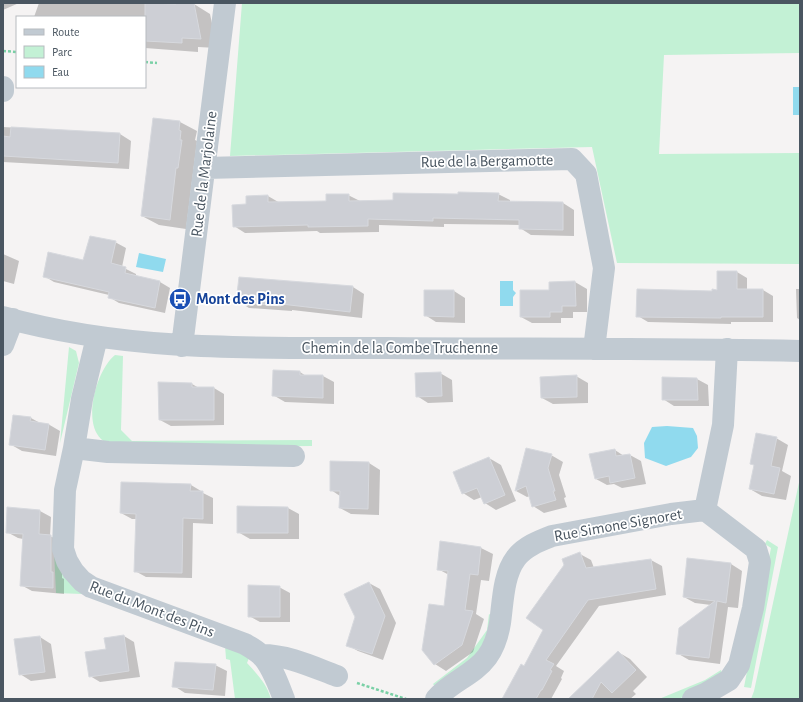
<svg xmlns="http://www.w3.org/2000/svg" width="803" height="702" font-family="'Alegreya Sans',sans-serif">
<rect width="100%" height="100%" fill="#f5f3f3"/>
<path fill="#c3f1d5" d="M242 3H800V53L664 55 659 154 800 153V264L617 263 592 147 230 156Z
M69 347 76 351 79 363 60 443Z
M115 355 123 356 121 430 132 441 312 440V446L123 448C115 446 107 445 101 439 82 421 97 369 115 355Z
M800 478V699H751L754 691Z
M767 540 778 547 751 688 744 687 771 548 765 544Z
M54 551 82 594 56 593Z
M489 614 494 617 489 636 471 663 437 689 433 684 467 658 487 630Z
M225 645 249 658 247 663C258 675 267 684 271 699H235L230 660 226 659Z
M721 670 722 673 697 692 678 699H659L705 680Z"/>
<path fill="#90daee" d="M793 87H800V115H793Z
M139 253 166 259 163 272 136 267Z
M500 281H513V290L516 293 513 297V306H500Z
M667 426 693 428 697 436 698 448 691 457 666 466 645 458 644 443 652 427Z"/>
<path fill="#0003" d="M3 3H19L3 10Z
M39 3H174L194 4 210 14 217 48 198 47V52L145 48V17H34Z
M180 122 197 131 195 140 197 141 186 229 159 225 142 216Z
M3 127 120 134 131 141 129 169 3 162Z
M498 194 510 200V202L563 203 574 210V236L531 235 520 228V225L444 224V227L379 225V232L320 233 317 231 245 233 234 226 247 205 268 196 280 203 327 202 348 195 360 201H394Z
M115 242 126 248 122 267 136 274V277L160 282 170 288 165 313 119 303 109 297V295L54 282 44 276 84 261Z
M3 254 19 261 14 284 3 281Z
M718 272H737L747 278V290H763L773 296V322H731V324L648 322 638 316 718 291Z
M575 282 587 289V312H573V318H561V323H532L521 317 550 291V283Z
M353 287 364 294 362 318 292 310V311L249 308 238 301Z
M796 289H800V320L797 318Z
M454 291 465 298V323L436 322 425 315Z
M300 372 306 376H323L334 382V404L285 402 273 395Z
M440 373 452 380 453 402 428 403 417 396Z
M576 376 588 383V403L553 404 542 398Z
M663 378 697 379 708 385 709 406H674L663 399Z
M192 384 199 388H214L224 394V425L171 426 160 420Z
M14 416 31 418 40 423 48 424 60 431 56 456 22 451 10 444Z
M776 438 788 445 782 471 791 476 786 500 762 496 750 489 755 466 751 463Z
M615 450 624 456 630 455 641 461 646 484 622 488 614 484 607 485 596 479Z
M551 455 563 462 559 475 566 497 564 498 567 507 544 513 533 506 530 496 527 497 516 491Z
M489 458 501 465 516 501 496 510 485 503 482 497 474 500 463 493Z
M369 463 380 470 379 515 351 514 340 508V496L331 490Z
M122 483 191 485 201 491V492L213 498V524L193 523 192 578 146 577 135 571 137 519H132L121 513Z
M288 508 299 514V539H250L238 532Z
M40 511 51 517 50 536 62 542V578L64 579V594L32 591 21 585 23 539 18 538 7 532Z
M441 542 481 548 493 554 489 581 481 580 476 614 484 619 473 652 446 671 435 664 445 608 449 575 438 569Z
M580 554 591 560 594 568 651 560 662 566 666 595 599 606 556 666 564 671 561 678 562 679 551 699H515L525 668Z
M731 564 742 571 738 608 728 607 720 664 689 660 677 653 711 605 695 603 684 597Z
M369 583 380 589 396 623 383 660 358 651 347 645Z
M279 587 290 593V622H260L249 616Z
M124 636 134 642 140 677 100 682 90 676 107 650Z
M40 637 51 644 56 678 31 681 20 674Z
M618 652 630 659 647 677 633 691 636 694 630 699H573Z
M215 665 227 671 225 696 185 693 174 686Z"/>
<path fill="#cdcfd5" stroke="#d7d9de" d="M145 3 176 4V3H194L201 39 182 38V43L145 41Z
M153 118 180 121 179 130 181 131 180 140H182L178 168H176L170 220 141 216Z
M11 127 120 133 118 163 3 156V136L10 137Z
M458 192 499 193 498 201 563 202V230L519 229V220L433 218V221L368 219V226L308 227V225L233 227 232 205 246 204V196L268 195V202L326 201V194H349V201L393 200V193L458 194Z
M90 236 116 241 111 263 126 267 125 273 160 281 155 308 108 298 109 292 43 277 48 252 83 260Z
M717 271H737V289H763V317H721V318L636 317 637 289 712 291V289L717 290Z
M239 277 353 286 350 312 281 304V306L236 302Z
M575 281 576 306H562V312H550V317H520V290H549V282Z
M424 290H454V317L424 316Z
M273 370 300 371V375H323V398L272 396Z
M441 372 442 396 416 397 415 373Z
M577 375V397L541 398 540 377Z
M662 377 697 378 698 400H662Z
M158 382 192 383V387H214V420H159Z
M13 415 31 417 30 421 49 424 45 450 9 445Z
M756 433 777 437 771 466 780 468 774 494 749 489 754 465 750 464Z
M526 448 552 454 548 468 555 491H553L556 500 532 507 526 486 515 491Z
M615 449 616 456 630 454 635 478 610 483 609 476 595 479 589 454Z
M489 457 505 495 484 504 477 488 462 494 453 472Z
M330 461 369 462 368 509 339 508 340 491H330Z
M121 482 191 484 190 491H203V519L183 518 182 573 134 572 136 514 120 513Z
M237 506 288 507V533H237Z
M7 507 40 510 39 534 51 535V572H53V588L20 586 23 534 6 533Z
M440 541 481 547 478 575 470 574 465 610 473 611 462 645 434 665 422 650 429 604 444 606 448 571 437 570Z
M580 552 586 568 651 559 656 589 588 600 546 660 554 664 550 670 552 671 542 690H541L536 699H502L521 664 524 666 543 630 526 618 564 565 562 559Z
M687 558 731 563 726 603 717 601 709 658 676 654 679 628 715 601 683 597Z
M369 582 385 616 372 654 346 646 355 617 344 594Z
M248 585 280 586V617H248Z
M124 635 129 671 89 677 85 652 106 649 104 638Z
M40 636 45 672 19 675 14 639Z
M618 651 636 670 612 693 601 682 592 699H568Z
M175 662 216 664 213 690 172 687Z"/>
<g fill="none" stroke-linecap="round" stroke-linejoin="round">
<path stroke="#7ad0a6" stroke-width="2.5" stroke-dasharray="3 2" stroke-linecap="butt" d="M3 51 17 52
M145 62 157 63
M357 683 406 699"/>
<path stroke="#c1cad2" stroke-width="22" d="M3 87V91
M205 168 572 159 586 174 604 268 594 349
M3 317C128 352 257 348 386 348 524 349 662 348 800 351
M97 337 82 399 74 448 65 490 63 549 67 561 73 571 82 581 91 587 245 644C250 647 256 650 261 655 271 664 279 686 284 699
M3 345 13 319
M182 346 225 3
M74 448 108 452 294 456
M705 510 723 425 727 349
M262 655C288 655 313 667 337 676
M436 699C450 682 474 675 487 657 495 646 498 635 500 623 503 602 503 575 516 558 524 547 539 541 552 536L671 514 705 510 756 549 760 562 753 608 739 665 729 680 705 694 693 699"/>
</g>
<defs>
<g id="bus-disc" transform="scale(1.15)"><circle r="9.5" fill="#1a4fb4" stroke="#fff"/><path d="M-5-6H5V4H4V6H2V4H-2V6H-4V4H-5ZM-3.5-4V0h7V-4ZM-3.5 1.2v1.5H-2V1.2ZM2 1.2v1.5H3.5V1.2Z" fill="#fff"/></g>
</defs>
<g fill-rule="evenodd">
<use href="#bus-disc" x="180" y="299"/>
</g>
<g text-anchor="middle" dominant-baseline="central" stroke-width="3.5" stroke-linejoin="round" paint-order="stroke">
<g font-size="16" fill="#4a5661" stroke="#fff">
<text transform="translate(487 161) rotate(-1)">Rue de la Bergamotte</text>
<text transform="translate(204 174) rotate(-83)">Rue de la Marjolaine</text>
<text x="400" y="348">Chemin de la Combe Truchenne</text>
<text transform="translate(618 525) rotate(-10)">Rue Simone Signoret</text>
<text transform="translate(152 609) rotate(21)">Rue du Mont des Pins</text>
</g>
<g font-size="16" font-weight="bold" fill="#164399" stroke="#fff" text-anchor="start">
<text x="196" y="299">Mont des Pins</text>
</g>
</g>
<rect width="803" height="702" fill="none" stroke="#4a5661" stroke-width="8"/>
<rect x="16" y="16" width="130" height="72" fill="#ffffff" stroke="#b7bbc0"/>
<rect x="24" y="29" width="20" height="6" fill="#c1cad2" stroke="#b7bbc0"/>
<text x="52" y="36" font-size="12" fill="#4a5661">Route</text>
<rect x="24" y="46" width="20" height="12" fill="#c3f1d5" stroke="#b7bbc0"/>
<text x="52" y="56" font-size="12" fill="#4a5661">Parc</text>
<rect x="24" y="66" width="20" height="12" fill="#90daee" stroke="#b7bbc0"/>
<text x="52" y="76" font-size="12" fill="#4a5661">Eau</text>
</svg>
